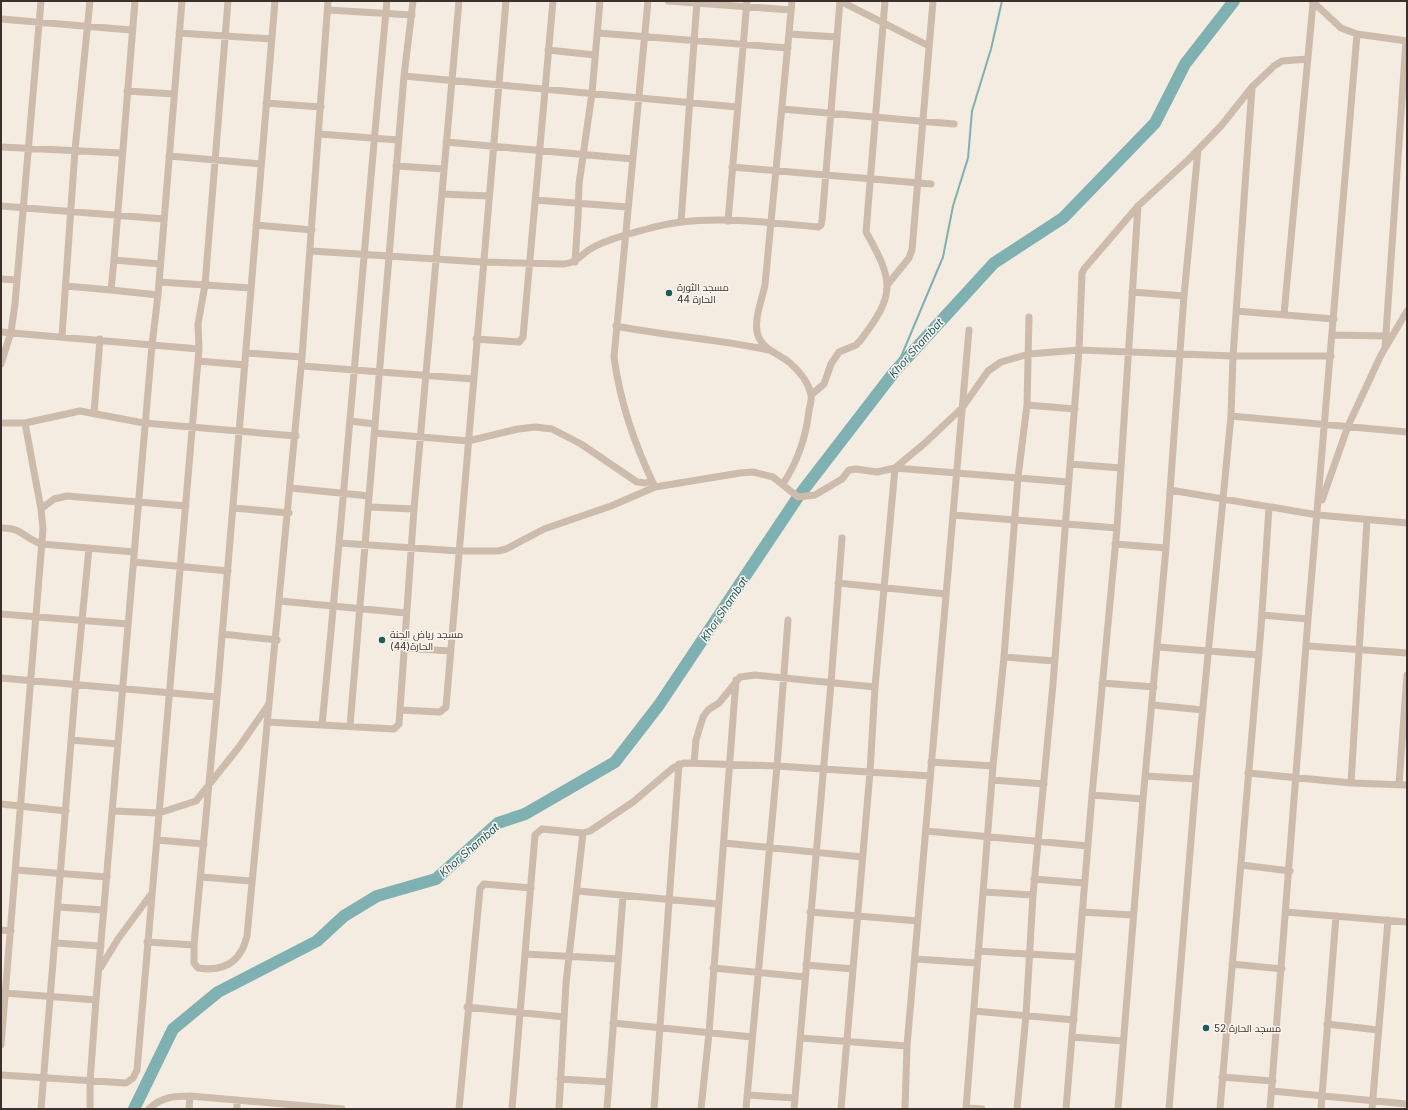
<svg xmlns="http://www.w3.org/2000/svg" width="1408" height="1110" font-family="Inter,Cairo,sans-serif">
<rect width="100%" height="100%" fill="#f4ebe1"/>
<g fill="none" stroke-linecap="round" stroke-linejoin="round">
<path stroke="#7fb0b2" stroke-width="2" d="M895 371 943 257 953 206 968 158 972 111 991 49 1002 1"/>
<path stroke="#7fb0b2" stroke-width="12" d="M134 1109 173 1029 218 992 317 941 344 916 377 896 436 879 498 823 525 814 615 762 659 705 798 497 895 371 994 263 1063 218 1155 123 1185 64 1234 1"/>
<path stroke="#cdbbac" stroke-width="7" d="M648 1 614 357C620 402 635 446 655 487
M668 1 791 10
M840 1 929 46
M1312 1 1341 28 1357 34
M328 10 412 15
M1 19 131 30
M179 33 272 39
M598 33 788 48
M789 34 837 37
M548 50 595 55
M404 76 737 107
M127 91 174 94
M266 103 321 107
M782 109 954 124
M319 134 398 140
M446 142 633 159
M1 147 121 153
M169 156 261 164
M396 166 444 169
M732 167 931 184
M442 194 489 196
M535 200 628 207
M1 206 164 219
M728 221 747 1
M681 222 697 1
M256 225 312 230
M311 251 482 262 564 264C577 263 581 254 592 248 608 239 629 234 647 229 700 213 763 222 818 227L821 225 822 221 840 1
M114 260 135 1
M575 262 578 217 579 184 592 93 600 1
M160 264 114 260 111 290 158 295 152 345 199 349 198 324 205 285 228 1
M1 279 17 280
M159 282 251 288
M888 284 909 258 912 250 933 1
M66 286 111 290
M1132 292 1184 296
M158 295 182 1
M1236 311 1334 319
M1284 314 1313 3
M616 326C667 336 718 339 769 350
M1 332 152 345 96 1000 90 1082V1109
M1333 335 1386 336
M62 336 75 150 90 1
M476 339 519 342 523 337 553 1
M1385 348 1406 41
M246 353 302 357
M198 361 245 365
M1 364 11 332 15 304 41 1
M302 366 473 379
M811 395 824 384 831 364 839 352 856 345 860 341C896 294 894 282 866 232L885 1
M1027 405 1075 409
M94 413 100 339
M1231 416 1407 432
M350 421 375 424
M1 423H25L80 411 144 423 296 436
M375 433 468 441 518 429 535 427 552 429 581 444 637 482 645 483 652 481
M1070 464 1121 468
M783 484C798 461 806 438 809 410 810 406 812 400 811 395 809 383 799 371 790 363 780 354 765 351 759 338 752 323 762 300 765 285L792 1
M291 488 369 496
M1170 490 1318 515 1407 523
M1322 500 1348 426 1381 355 1407 311
M369 507 414 509
M233 508 289 513
M41 509 54 499 67 496 186 506
M953 515 1117 528
M1 528C22 527 24 539 42 544L134 552
M339 543 459 551H498L506 549 544 529 611 506 655 487 740 473 753 472 773 477 798 497 815 495 842 479 849 470 856 469 877 472 895 468 925 443 962 408 988 371 1001 362 1029 354 1079 350 1233 356H1331
M1115 544 1166 548
M134 562 228 571
M838 583 946 594
M280 601 406 613
M1 614 128 624
M1262 615 1308 619
M222 634 277 640
M1308 646 1407 653
M1158 647 1259 655
M404 648 450 651
M1004 657 1055 661
M1 678 217 697
M1102 683 1154 687
M269 704 247 936C241 962 224 972 198 968L194 963V945L217 697 275 1
M1153 705 1203 710
M400 710 440 712 446 707 506 1
M267 722 394 729 399 724 414 509 459 1
M322 725C346 484 364 242 387 1
M350 726 404 76 413 1
M71 740 118 744
M931 762 993 766
M694 763 696 740 703 717 708 710 719 703 740 677 755 675 875 687
M1248 773 1351 783 1407 785
M1145 776 1196 779
M992 780 1044 784
M1351 783 1367 520
M1399 784 1407 675
M1092 795 1143 799
M1 804 66 811
M113 811 159 813 196 801 239 747 269 704 302 357 328 1
M926 831 1088 846
M157 840 204 844
M724 843 862 857
M1241 865 1290 871
M16 870 107 877
M201 877 251 881
M1034 879 1084 883
M578 891 718 904
M983 892 1033 895
M58 907 104 910
M810 912 918 921
M1082 912 1133 915
M1286 912 1407 922
M1 930 11 931
M147 942 194 945
M56 943 101 946
M978 951 1078 957
M525 954 618 959
M915 959 977 963
M1232 964 1282 969
M806 965 853 969
M101 967 118 939 152 893
M713 968 805 977
M5 993 96 1000
M467 1007 564 1017
M974 1011 1074 1020
M613 1023 752 1037
M1327 1024 1378 1030
M1072 1037 1123 1041
M801 1038 907 1046
M1 1045 43 529 41 509 25 423
M1 1075 126 1083 133 1078 137 1070 199 349
M1222 1077 1273 1081
M560 1079 609 1082
M1272 1091 1407 1104
M747 1095 795 1098
M966 1108 982 1109
M41 1109 75 693 89 548
M149 1109C161 1097 174 1096 190 1096
M189 1109 190 1096 342 1109
M237 1109V1100
M459 1109 480 889 484 884 531 888
M512 1109 535 835 542 829 583 833 590 831 633 802 673 768 684 763 777 766 930 776
M559 1109 566 983 583 833
M607 1109 623 896
M654 1109 679 764
M701 1109 709 1033 736 680
M746 1109 777 766 788 620
M794 1109 831 683 842 538
M841 1109 870 772 875 687 895 468 1068 482
M905 1109 907 1046 969 330
M966 1109 993 766 1004 657 1018 477 1027 405 1029 317
M1017 1109 1026 1015 1033 895 1053 684 1079 350 1082 273 1084 269 1138 206 1188 160 1221 126 1252 87 1274 66 1282 61 1308 59
M1066 1109 1092 795 1117 528 1138 206
M1118 1109 1143 799 1166 548 1184 296 1198 150
M1169 1109 1196 779 1231 416 1233 356 1252 87
M1220 1109 1261 628 1269 507
M1270 1109 1308 619 1357 34 1407 41
M1321 1109 1336 916
M1372 1109 1388 920"/>
</g>
<g fill="#1f5a5e" stroke="#fbf5ee" stroke-width="1.5">
<circle cx="669" cy="293" r="4"/>
<circle cx="382" cy="640" r="4"/>
<circle cx="1206" cy="1028" r="4"/>
</g>
<g text-anchor="middle" dominant-baseline="central" stroke-width="3" stroke-linejoin="round" paint-order="stroke">
<g font-size="10" fill="#3b302b" stroke="#fbf5ee" text-anchor="start">
<text x="677" y="287">مسجد الثورة<tspan x="677" dy="12">الحارة 44</tspan></text>
<text x="390" y="634">مسجد رياض الجنة<tspan x="390" dy="12">الحارة(44)</tspan></text>
<text x="1214" y="1028">مسجد الحارة 52</text>
</g>
<g font-size="11" font-style="italic" fill="#1f5a5e" stroke="#fbf5ee">
<text transform="translate(916 348) rotate(-48)">Khor Shambat</text>
<text transform="translate(724 609) rotate(-56)">Khor Shambat</text>
<text transform="translate(469 850) rotate(-41)">Khor Shambat</text>
</g>
</g>
<rect width="1408" height="1110" fill="none" stroke="#3b302b" stroke-width="4"/>
</svg>
